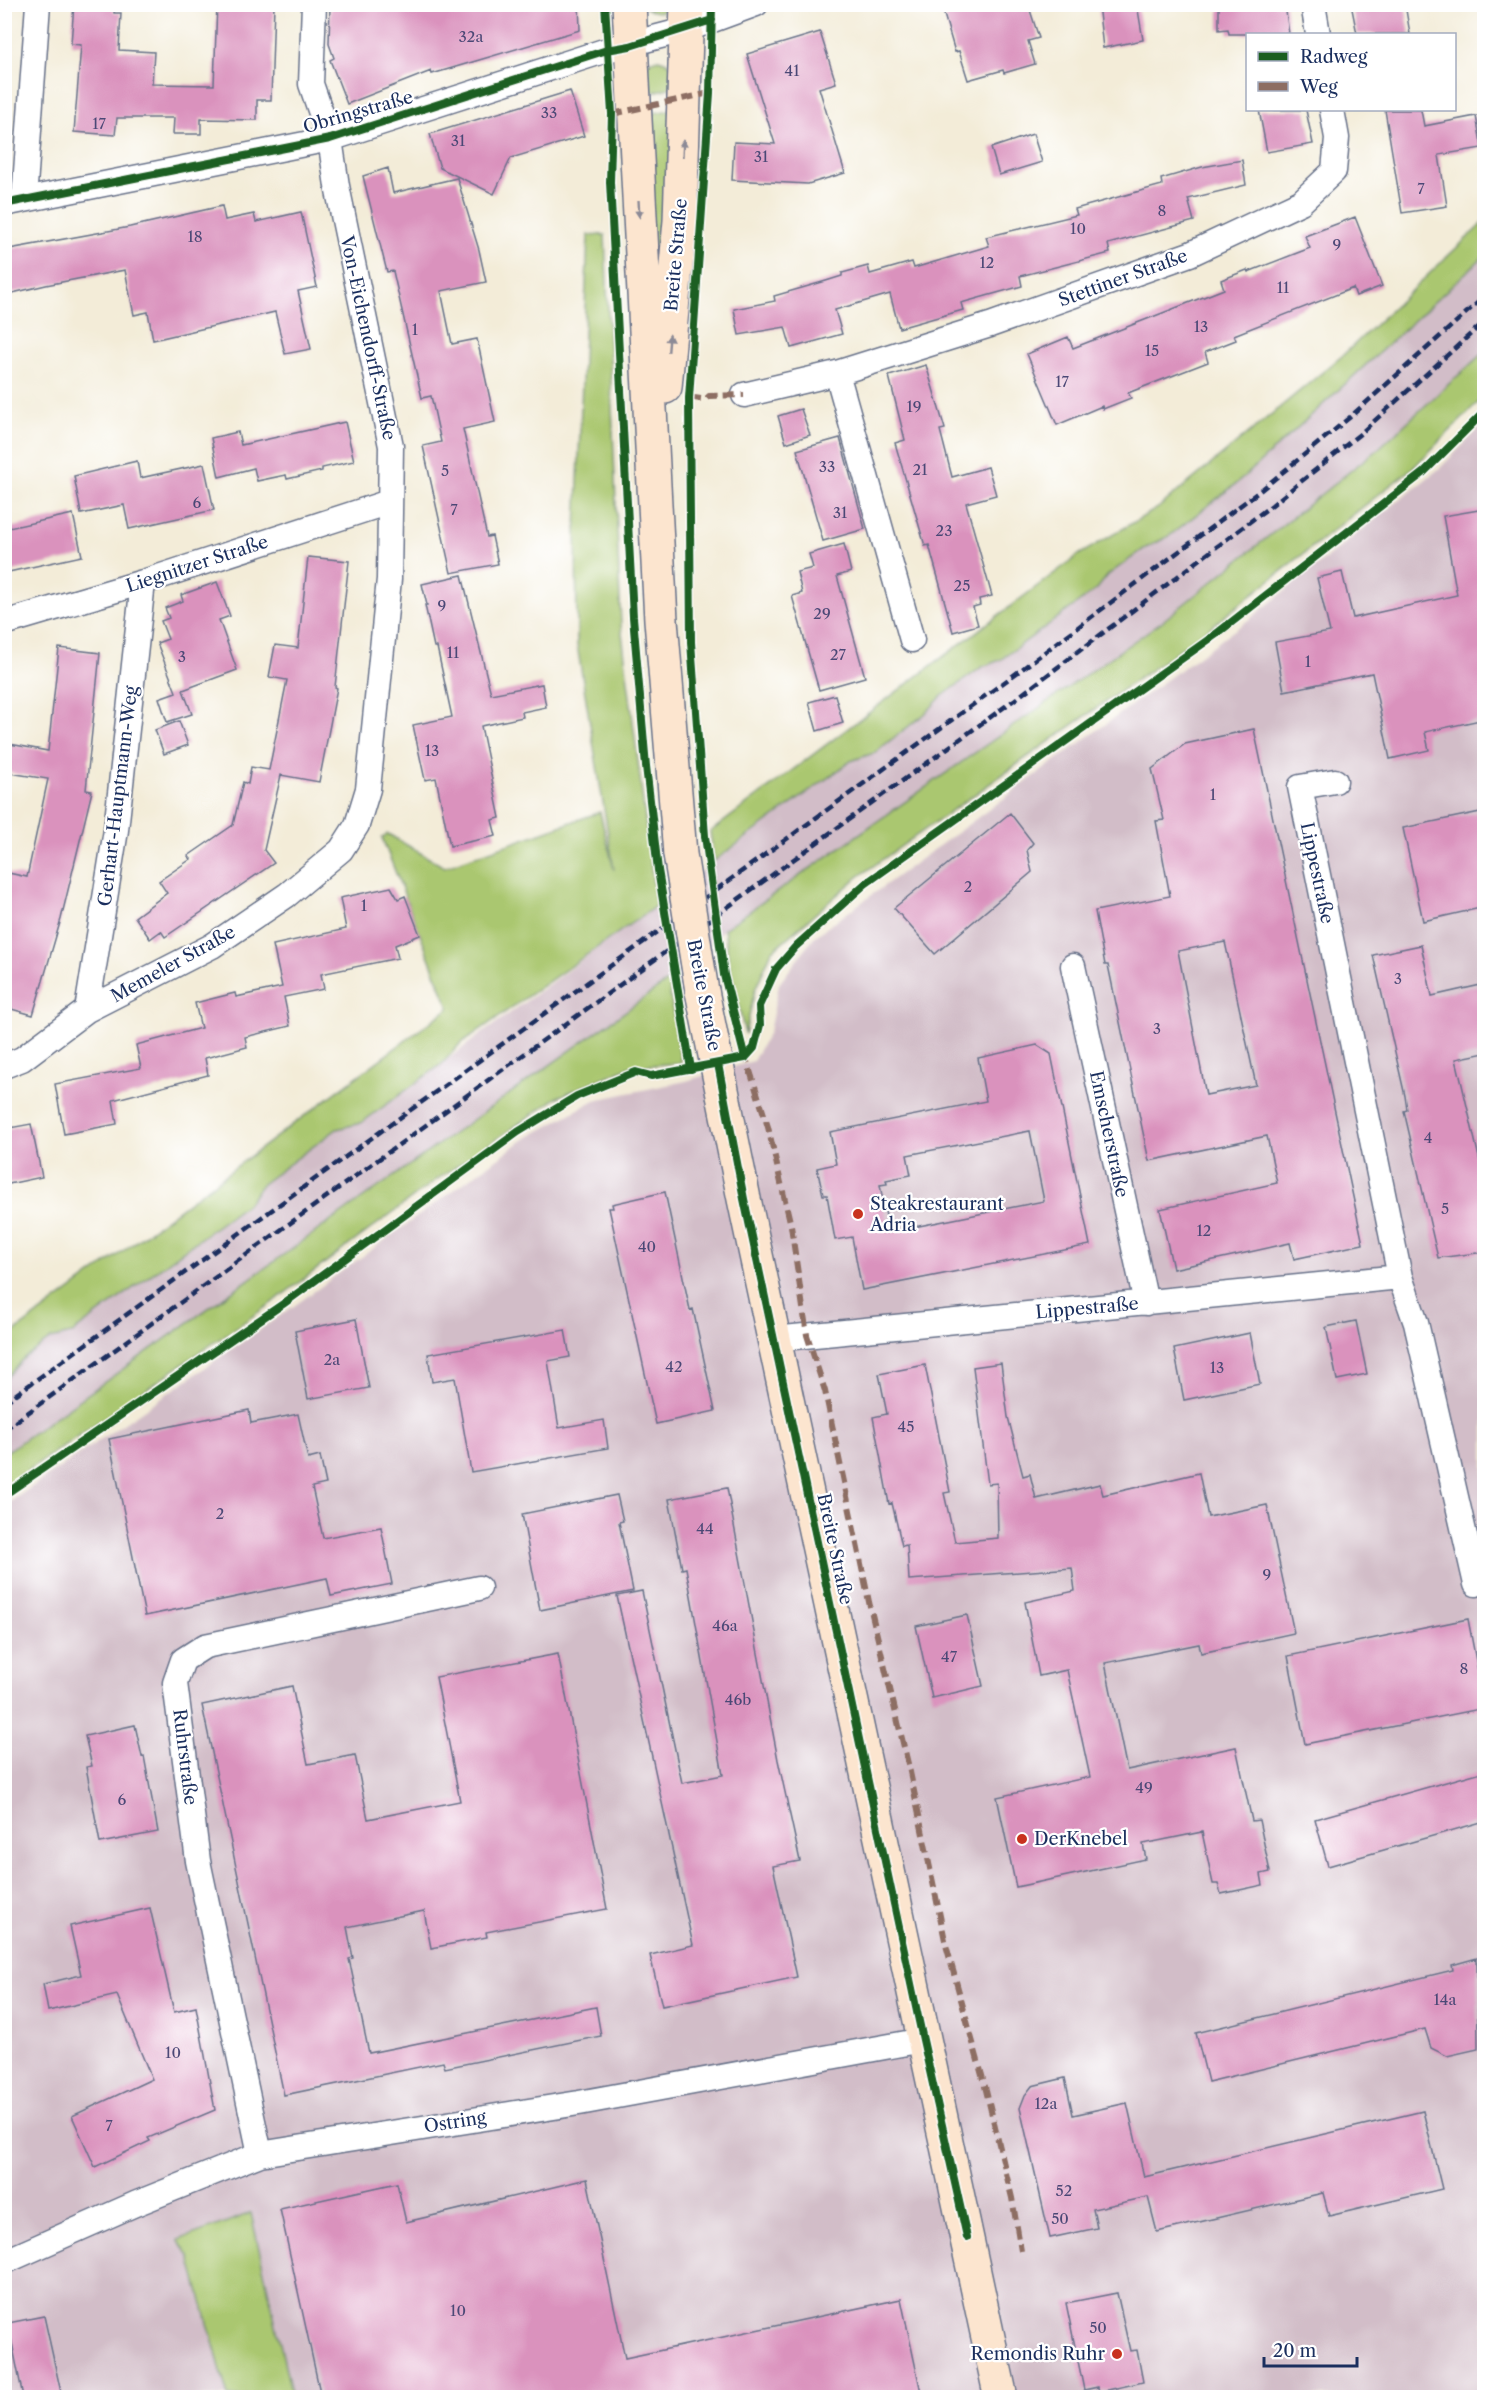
<svg xmlns="http://www.w3.org/2000/svg" width="1489" height="2402" font-family="'Libre Caslon Text',serif">
<rect width="100%" height="100%" fill="#fff"/>
<filter id="ink" filterUnits="userSpaceOnUse"><feTurbulence type="fractalNoise" baseFrequency=".0167" numOctaves="2"/><feDisplacementMap in="SourceGraphic" scale="12" xChannelSelector="R" yChannelSelector="G"/><feConvolveMatrix kernelMatrix="1 2 1 2 8 2 1 2 1" color-interpolation-filters="sRGB"/></filter>
<filter id="wash" filterUnits="userSpaceOnUse"><feTurbulence type="fractalNoise" baseFrequency=".008" numOctaves="4" result="noise"/><feDisplacementMap in="SourceGraphic" scale="24" xChannelSelector="R" yChannelSelector="G"/><feGaussianBlur stdDeviation="1.35" result="paint"/><feColorMatrix in="noise" values="0 0 0 0 0 0 0 0 0 0 0 0 0 0 0 0 0 1.4 0 .05"/><feComposite in="paint" operator="in"/></filter>
<g filter="url(#wash)">
<rect width="100%" height="100%" fill="#f3ecd8"/>
<path fill="#d2bdc8" d="M1484 256V352L1379 448 1283 525 1164 620 724 929 668 981 5 1453 4 1379 25 1357 51 1339 71 1334 247 1203 262 1184 337 1129 361 1123 851 761 874 753 926 713 941 697 982 667 1000 660 1097 589 1108 575 1144 549 1169 536 1242 479Z
M1484 424V2397H5L4 1506 287 1311 523 1140 595 1100 686 1081 753 1061 769 1032 779 984 814 937 1251 618 1440 468Z"/>
<path fill="#aac76f" stroke="#627b66" stroke-width="1.5" d="M642 5H674C664 14 652 14 642 5Z
M658 59C674 62 674 71 677 86L642 95 648 62Z
M676 109 666 274 648 277 643 115Z
M1484 222V256L1242 479 1169 536 1144 549 1108 575 1097 589 1000 660 982 667 941 697 926 713 874 753 851 761 714 861 710 832 1080 554 1158 508 1342 356Z
M588 235H605L621 625 656 906 460 1044 442 1064 361 1123 337 1129 262 1184 248 1203 71 1334 51 1339 25 1357 5 1379V1339L449 1008 382 838 388 834 444 867 600 812 614 870 577 645 576 529Z
M1484 352V397L1415 466 1207 630 858 877 772 951 755 990 745 1034 730 970 724 929 1164 620 1379 448Z
M668 981 681 1063 629 1067 558 1097 435 1181 269 1305 5 1486V1453Z
M251 2213 292 2397H228L190 2257 178 2240Z"/>
<g id="blocks">
<path fill="#da92bd" fill-rule="evenodd" d="M74 4H114V13H121L119 50 154 52 152 84 214 85 217 4H274L271 100H257V120L201 119V134H173L174 118H117L115 135 74 132 81 45 71 44Z
M330 4H579L580 30 432 74 431 71 347 104 330 60 334 58 329 44Z
M941 4H1028L1039 38 1028 41 1035 64 1004 73 1003 70 968 80 959 51 955 52Z
M1098 4H1137L1143 40 1103 48Z
M1219 4H1285L1289 34H1229L1228 29 1219 30Z
M1351 4H1405L1410 34H1357Z
M820 32 836 83 819 88 845 173 808 184 732 180 734 142 775 144 747 54Z
M570 91 584 136 511 158 494 194 440 168 430 134Z
M1259 110H1306L1313 144 1267 152Z
M1385 110H1421L1424 126 1476 116 1482 148 1439 155 1447 206 1402 213Z
M1033 134 1042 162 999 175 991 148Z
M1242 160 1246 185 1188 199 1194 221 1108 244 1110 253 1020 276 1022 286 961 303 963 310 899 328 890 294 835 310 842 334 791 348 785 327 739 335 734 309 775 301 774 296 826 281 842 276V273L868 266 870 274 912 262 914 268 989 246 986 237 1077 215 1075 209 1162 185 1161 179 1202 167Z
M388 168 393 193 457 178 479 250 486 282 441 291 452 344 477 339 495 422 463 429 487 537 492 536 498 564 451 573 423 446 441 442 431 396 422 398 393 271 387 272 363 176Z
M222 206 225 220 254 214 256 222 301 212 317 287 298 291 311 349 285 354 275 312 153 340 148 312 134 315 125 270 46 285 4 295V250L130 227Z
M1355 217 1382 286 1356 296 1353 288 1234 335 1236 340 1205 352 1208 362 1128 393 1131 398 1103 409 1102 406 1057 425 1027 354 1068 337 1073 348 1224 289 1221 280 1247 270 1248 272 1310 248 1305 236Z
M926 365 945 429 940 430 952 477 988 467 996 495 966 503 992 596 979 599 980 605 973 607 978 625 953 632 929 545 925 546 895 443 905 440 889 376Z
M801 409 810 435 786 443 778 416Z
M345 422 354 461 322 468V471L287 479 286 475 257 481 254 468 219 477 211 438 238 432 241 445Z
M840 438 865 529 823 541 797 450Z
M137 461 140 478 204 464 214 510 129 529 124 505 81 514 74 476Z
M1485 509V719L1425 732 1429 750 1390 759 1372 673 1284 691 1275 642 1330 632 1317 578 1342 572 1353 618 1457 595 1443 516Z
M73 514 82 556 4 573V529Z
M844 544 851 572 837 576 865 677 819 690 792 596 802 593 797 572 813 568 809 554Z
M308 557 349 561 335 687 337 688 319 782 281 775 264 850 274 863 165 937 161 931 150 939 135 917 167 893 159 881 191 859 188 856 233 825 243 782 248 784 251 767 269 770 287 680 269 677 275 645 298 648Z
M462 575 491 694 542 684 546 707 522 712 523 717 481 726 500 818 492 820 496 836 450 846 436 778 425 780 413 725 452 717 437 647H434L425 605H427L422 584Z
M217 582 230 616 219 620 237 670 183 690 192 714 167 722 159 698 176 692 157 643 168 639 161 621 169 618 165 608 183 601 181 595Z
M59 648 100 653 86 790 92 791 61 919 33 1015 4 1007V872L27 877 48 779 10 773 4 757V743L48 751Z
M835 695 843 723 817 731 809 702Z
M179 721 188 745 164 754 155 730Z
M1254 729 1363 1244 1294 1259 1290 1243 1173 1269 1160 1209 1277 1183 1267 1136 1149 1161 1108 965H1105L1095 911 1170 896 1156 821 1164 820 1152 769 1185 744ZM1225 942 1256 1085 1206 1095 1178 951Z
M1485 811V907L1423 921 1403 828Z
M1010 813 1033 843 1027 850 1032 872 935 954 894 908Z
M391 887 398 899 405 896 420 935 395 945 398 958 321 974 324 989 284 997 290 1026 245 1037 247 1047 205 1058 208 1075 113 1100 117 1124 64 1134 55 1084 141 1068 136 1045 201 1028 195 1003 235 993 236 997 282 987 273 945 346 929 340 898Z
M1421 945 1432 996 1485 984V1053L1456 1059 1480 1162 1485 1161V1252L1438 1258 1404 1111 1407 1110 1405 1096 1373 955Z
M1037 1045 1051 1054 1090 1245 862 1290 852 1237 835 1240 827 1195H823L817 1168 836 1164 830 1132 986 1101 978 1058ZM1030 1131 1044 1201 889 1232 880 1185 887 1184 886 1180 911 1175 907 1155Z
M31 1124 42 1177 4 1185V1129Z
M665 1192 690 1310 693 1309 715 1411 656 1424 609 1208H613L612 1204Z
M356 1319 369 1388 308 1399 295 1331Z
M1356 1321 1367 1374 1337 1380 1326 1327Z
M565 1330 570 1357 548 1361 559 1428 604 1420 608 1448 471 1472 455 1378 432 1382 428 1354Z
M1250 1333 1260 1384 1184 1400 1174 1349Z
M1001 1363 1008 1417 1023 1476 1030 1474 1036 1499 1100 1484 1103 1495 1199 1473 1208 1517 1267 1505 1294 1633 1201 1653 1199 1644 1105 1663 1127 1770 1236 1747 1252 1821 1259 1820 1270 1872 1261 1874 1263 1885 1221 1894 1218 1884H1213L1202 1832 1143 1844 1146 1859 1016 1887 997 1797 1090 1777 1067 1670 1039 1676 1025 1602 1075 1591 1072 1568 909 1580 907 1545 902 1546 892 1503 889 1504 873 1417 887 1414 879 1374 925 1365 950 1492 944 1493 955 1542 998 1538 997 1483 988 1484 973 1367Z
M249 1410 251 1423 298 1414 308 1459 320 1456 326 1484 312 1487 323 1538 381 1527 392 1584 331 1596 327 1578 145 1616 109 1439Z
M727 1488 778 1760 800 1861 773 1866 797 1977 662 2006 650 1955 693 1945 617 1596 642 1591 682 1783 723 1775 686 1568 682 1569 669 1499Z
M617 1495 623 1521 619 1522 633 1591 540 1610 522 1514Z
M967 1615 983 1686 932 1698 916 1626Z
M1468 1619 1485 1708 1305 1744 1288 1656Z
M558 1654 607 1909 486 1932 487 1937 431 1948 424 1911 347 1927 353 1958 349 1959 369 2053 596 2007 601 2036 445 2068 443 2062 284 2095 202 1705 292 1686 308 1764 355 1755 368 1819 460 1801 436 1677Z
M135 1725 142 1757 144 1756 158 1832 100 1843 86 1767 92 1766 85 1736Z
M1485 1771V1821L1328 1866 1315 1819Z
M150 1908 174 2012 196 2007 215 2110 148 2138 150 2141 95 2167 72 2116 152 2079 117 1995 48 2011 43 1984 81 1975 70 1926Z
M1477 1958 1478 2049 1447 2056 1431 2048 1425 2029 1208 2082 1196 2033 1453 1970 1452 1965Z
M1065 2078 1073 2115 1127 2103 1144 2177 1423 2111 1442 2189 1329 2216 1323 2193 1157 2232 1148 2197 1093 2209 1097 2228 1050 2238 1020 2108 1025 2095 1032 2086Z
M587 2179 625 2358 901 2299 922 2397H321L280 2209 397 2183 406 2222Z
M1117 2293 1130 2351 1137 2350 1143 2382 1099 2392 1098 2387 1084 2390 1066 2303Z
M44 2316 62 2397H23L8 2323Z"/>
</g>
</g>
<g filter="url(#ink)">
<use href="#blocks" fill-opacity="0" stroke="#677189" stroke-width="1.5"/>
<g fill="none" stroke-linecap="round" stroke-linejoin="round">
<g stroke="#677189" stroke-width="27">
<path id="street" d="M1313 4 1318 34
M24 200 38 4
M4 204 330 139 607 50 688 29 756 4
M837 373 912 640
M744 395 837 373 990 325 1190 254 1301 202 1334 171 1337 138 1332 110
M4 623 143 582 389 502
M1335 781 1300 787 1400 1277 1416 1323 1476 1584
M1073 966 1146 1303
M87 1010 116 830 143 582
M4 1066 22 1059 87 1010 212 946 287 895 341 850 357 825 368 789 389 579 391 446 337 186 330 139 311 84 314 4
M774 1339 1400 1277
M260 2154 198 1861 175 1683 183 1660 205 1646 479 1588
M4 2262 135 2204 260 2154 579 2103 923 2040"/>
</g>
<g stroke="#677189" stroke-width="36">
<path id="secondary" d="M629 4 661 620 680 854
M665 387 680 221 687 4
M702 991 744 1199 1001 2398"/>
</g>
<use href="#street" stroke="#fff" stroke-width="24"/>
<use href="#secondary" stroke="#fce5cf" stroke-width="33"/>
<path stroke="#1b2f5e" stroke-width="4.5" stroke-dasharray="9 4.5" stroke-linecap="butt" d="M4 1403 1010 678 1261 490 1349 418 1484 297
M4 1430 1021 695 1272 505 1361 433 1484 322"/>
<g stroke="#677189" stroke-width="36" stroke-linecap="butt">
<path id="secondary-bridge" d="M680 854 702 991"/>
</g>
<use href="#secondary-bridge" stroke="#fce5cf" stroke-width="33"/>
<path stroke="#8d6e63" stroke-width="6" stroke-dasharray="12 6" stroke-linecap="butt" d="M612 114 710 93
M689 398C695 397 700 400 706 399L709 396 744 395
M744 1052 768 1127 791 1226 807 1335 825 1391 869 1602 910 1772 946 1945 986 2090 1012 2198 1021 2251"/>
<g stroke="#fff" stroke-width="11">
<path id="cycleway" d="M605 4 612 114 610 182 633 617 646 766 658 870 691 1069
M712 4 710 93 689 398 691 642 705 836 724 975 745 1058
M4 204 330 139 607 50 630 46 712 20
M718 1064 744 1199 923 2040 967 2237
M4 1495 283 1304 518 1132 577 1096 636 1072 651 1076 745 1058 754 1048 760 1025 759 1006 776 969 796 946 865 884 1215 635 1423 473 1484 412"/>
</g>
<use href="#cycleway" stroke="#1b5e20" stroke-width="8"/>
</g>
<defs><path id="oneway-solid" d="M-6-.8H1V-3.2L6.5 0L1 3.2V.8H-6Z" transform="scale(1.5)"/></defs>
<g fill="#8c8a96">
<use href="#oneway-solid" transform="translate(683 148) rotate(-87)"/>
<use href="#oneway-solid" transform="translate(639 209) rotate(87)"/>
<use href="#oneway-solid" transform="translate(669 343) rotate(-85)"/>
</g>
</g>
<g fill="#c8321e" stroke="#fff" stroke-width="2">
<circle cx="858" cy="1214" r="6"/>
<circle cx="1022" cy="1839" r="6"/>
<circle cx="1117" cy="2354" r="6"/>
</g>
<g text-anchor="middle" dominant-baseline="central" stroke-width="4.5" stroke-linejoin="round" paint-order="stroke">
<g font-size="15" fill="#4b4876">
<text x="471" y="36">32a</text>
<text x="792" y="70">41</text>
<text x="549" y="112">33</text>
<text x="99" y="123">17</text>
<text x="458" y="140">31</text>
<text x="761" y="156">31</text>
<text x="1421" y="188">7</text>
<text x="1162" y="210">8</text>
<text x="1078" y="228">10</text>
<text x="195" y="236">18</text>
<text x="1337" y="244">9</text>
<text x="987" y="262">12</text>
<text x="1283" y="287">11</text>
<text x="1201" y="326">13</text>
<text x="415" y="329">1</text>
<text x="1152" y="350">15</text>
<text x="1062" y="381">17</text>
<text x="914" y="406">19</text>
<text x="827" y="466">33</text>
<text x="920" y="469">21</text>
<text x="445" y="470">5</text>
<text x="197" y="502">6</text>
<text x="454" y="509">7</text>
<text x="840" y="512">31</text>
<text x="944" y="530">23</text>
<text x="962" y="585">25</text>
<text x="442" y="605">9</text>
<text x="822" y="613">29</text>
<text x="453" y="652">11</text>
<text x="838" y="654">27</text>
<text x="182" y="656">3</text>
<text x="1308" y="661">1</text>
<text x="432" y="750">13</text>
<text x="1213" y="794">1</text>
<text x="968" y="886">2</text>
<text x="364" y="905">1</text>
<text x="1398" y="978">3</text>
<text x="1157" y="1028">3</text>
<text x="1428" y="1137">4</text>
<text x="1445" y="1208">5</text>
<text x="1204" y="1230">12</text>
<text x="647" y="1246">40</text>
<text x="332" y="1359">2a</text>
<text x="674" y="1366">42</text>
<text x="1217" y="1367">13</text>
<text x="906" y="1426">45</text>
<text x="220" y="1513">2</text>
<text x="705" y="1528">44</text>
<text x="1267" y="1574">9</text>
<text x="725" y="1625">46a</text>
<text x="949" y="1656">47</text>
<text x="1464" y="1668">8</text>
<text x="738" y="1699">46b</text>
<text x="1144" y="1787">49</text>
<text x="122" y="1799">6</text>
<text x="1445" y="1999">14a</text>
<text x="173" y="2052">10</text>
<text x="1046" y="2103">12a</text>
<text x="109" y="2125">7</text>
<text x="1064" y="2190">52</text>
<text x="1060" y="2218">50</text>
<text x="458" y="2310">10</text>
<text x="1098" y="2327">50</text>
</g>
<g font-size="18" fill="#1b2f5e" stroke="#fff">
<text transform="translate(358 112) rotate(-16)">Obringstraße</text>
<text transform="translate(676 255) rotate(-85)">Breite Straße</text>
<text transform="translate(1123 278) rotate(-20)">Stettiner Straße</text>
<text transform="translate(368 338) rotate(78)">Von-Eichendorff-Straße</text>
<text transform="translate(197 564) rotate(-18)">Liegnitzer Straße</text>
<text transform="translate(118 796) rotate(-83)">Gerhart-Hauptmann-Weg</text>
<text transform="translate(1317 873) rotate(78)">Lippestraße</text>
<text transform="translate(173 964) rotate(-29)">Memeler Straße</text>
<text transform="translate(704 995) rotate(79)">Breite Straße</text>
<text transform="translate(1109 1134) rotate(78)">Emscherstraße</text>
<text transform="translate(1087 1308) rotate(-5)">Lippestraße</text>
<text transform="translate(835 1549) rotate(78)">Breite Straße</text>
<text transform="translate(185 1757) rotate(83)">Ruhrstraße</text>
<text transform="translate(455 2122) rotate(-9)">Ostring</text>
</g>
<g font-size="18" fill="#1b2f5e" stroke="#fff" text-anchor="start">
<text x="870" y="1204">Steakrestaurant<tspan x="870" dy="21">Adria</tspan></text>
<text x="1034" y="1839">DerKnebel</text>
<text x="1105" y="2354" text-anchor="end">Remondis Ruhr</text>
</g>
</g>
<rect width="1489" height="2402" fill="none" stroke="#fff" stroke-width="24"/>
<rect x="1246" y="33" width="210" height="78" fill="#ffffff" stroke="#a4acbf" stroke-width="1.5"/>
<rect x="1258" y="52" width="30" height="9" fill="#1b5e20" stroke="#a4acbf" stroke-width="1.5"/>
<text x="1300" y="63" font-size="18" fill="#1b2f5e">Radweg</text>
<rect x="1258" y="82" width="30" height="9" fill="#8d6e63" stroke="#a4acbf" stroke-width="1.5"/>
<text x="1300" y="93" font-size="18" fill="#1b2f5e">Weg</text>
<path d="M1264 2357v9h93v-9" fill="none" stroke="#1b2f5e" stroke-width="3"/>
<text x="1273" y="2357" font-size="18" fill="#1b2f5e" stroke="#ffffff" stroke-width="4.5" paint-order="stroke">20 m</text>
</svg>
